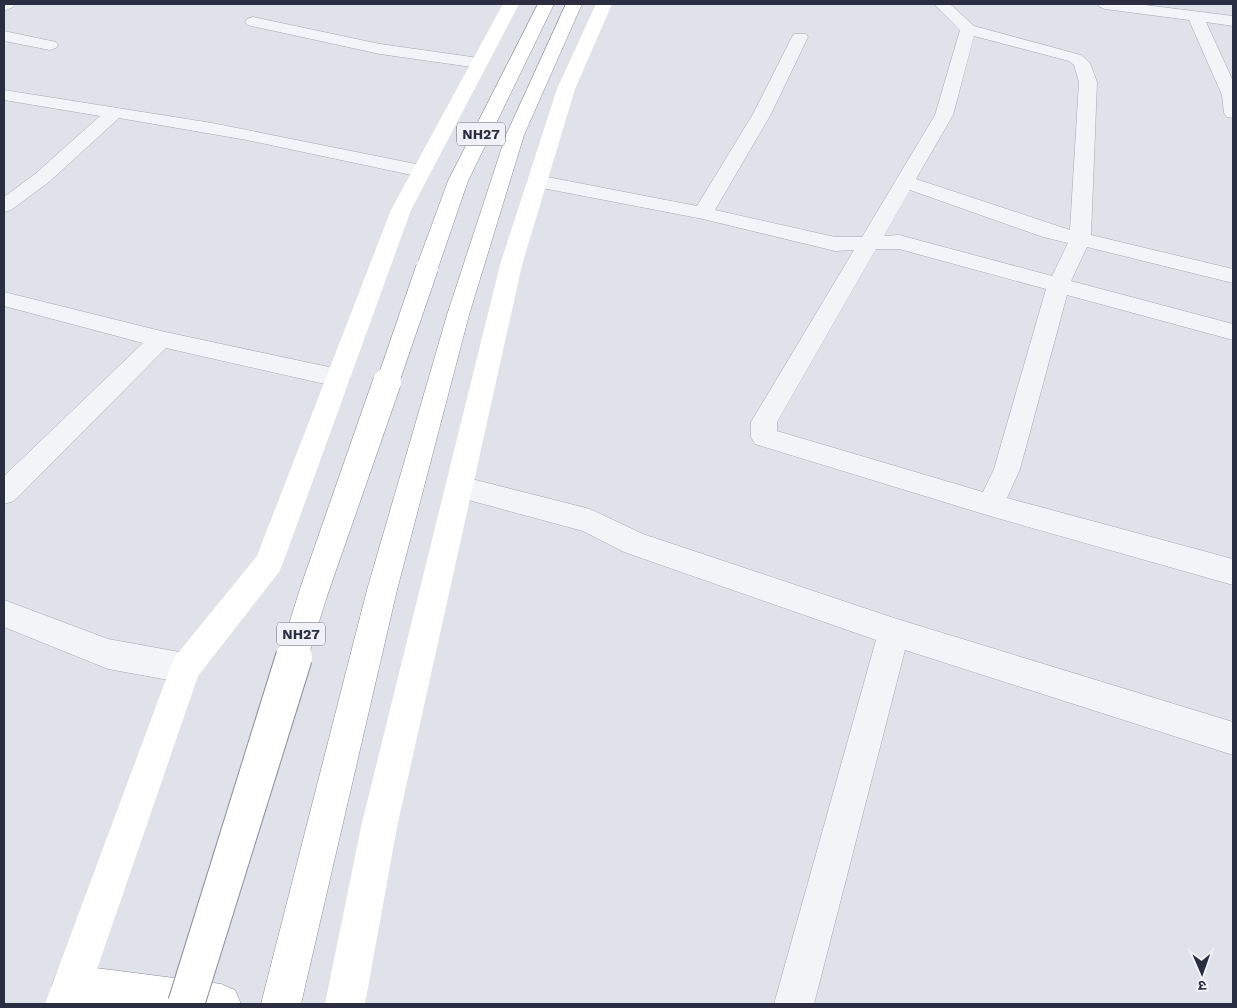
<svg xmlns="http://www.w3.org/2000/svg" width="1237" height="1008" font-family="'Work Sans','Noto Sans Devanagari',sans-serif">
<rect width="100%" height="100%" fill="#e0e2e9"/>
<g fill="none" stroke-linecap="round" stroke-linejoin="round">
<g stroke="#a5a8b3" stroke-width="1">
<path id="street" d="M4 4H16L13 7 4 11Z
M934 4H950L974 26 1081 55 1090 63 1097 82 1091 235 1233 269V283L1087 247 1071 281 1233 324V340L1067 295 1020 469 1007 498 1233 559V585L990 516 755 444 751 437V422L854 250 835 251 703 219 537 187 530 185 527 181 530 177 537 175 697 206 753 114 792 37 794 34H806L808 37 771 114 715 210 835 237H862L935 115 960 30ZM974 36 1069 61 1074 65 1079 82 1070 230 916 179 953 115ZM910 190 1043 237 1068 243 1052 276 899 235 884 236ZM876 249H899L1046 289 994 469 983 492 777 431V422Z
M1097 4H1137L1233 16V26L1206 22 1233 81V118L1227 117 1224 113 1222 95 1189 20 1105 9 1100 7Z
M253 17 380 44 479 58 485 59 487 63 485 67 479 68 380 54 247 25 245 22 247 19Z
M4 31 56 42 58 45 56 48 50 50 4 41Z
M4 90 212 123 421 165 428 167 431 171 428 175 421 177 247 140 119 118 49 182 11 210 4 212V197L35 174 100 116 4 100Z
M4 292 161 331 338 369 347 372 350 378 347 384 338 387 166 348 14 501 4 504V476L143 343 4 306Z
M460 476 590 509 643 534 894 618 1233 722V755L905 650 814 1004H774L876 640 624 552 583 531 450 495 446 487 450 479Z
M4 600 108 639 185 653 196 658 201 668 196 678 185 683 108 669 4 627Z"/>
</g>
<g stroke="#888e9f" stroke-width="1">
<path id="highway" d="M538 4H554L468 181 438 268 435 273 427 275 419 273 416 268 448 181Z
M566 4H582L524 135 469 315 397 590 301 1004H261L367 590 447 315 506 135Z
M72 965 221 984 235 990 241 1004H71L58 999 52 985 58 971Z"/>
</g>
<use href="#street" fill="#f3f4f7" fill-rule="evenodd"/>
<path fill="#fff" fill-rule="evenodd" d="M503 4H519L411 210 283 563 279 572 198 676 85 1004H45L174 658 257 556 391 210Z
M596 4H612L575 89 522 265 397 827 365 1004H325L361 827 500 265 557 89Z"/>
<use href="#highway" fill="#fff" fill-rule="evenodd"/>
<g stroke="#888e9f" stroke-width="23" stroke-linecap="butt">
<path id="highway-bridge-far2" d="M387 384 427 268"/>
</g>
<g stroke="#888e9f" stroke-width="29" stroke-linecap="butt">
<path id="highway-bridge-far1" d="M293 658 314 591 387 382"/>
</g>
<g stroke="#888e9f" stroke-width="38" stroke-linecap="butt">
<path id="highway-bridge" d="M186 1004 294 657"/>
</g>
<use href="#highway-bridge-far2" stroke="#fff" stroke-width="22"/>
<use href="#highway-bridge-far1" stroke="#fff" stroke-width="28"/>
<use href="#highway-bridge" stroke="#fff" stroke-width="36"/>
</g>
<g text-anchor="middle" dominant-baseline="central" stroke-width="4" stroke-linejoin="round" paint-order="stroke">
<g fill="#eff1f6" stroke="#646877" stroke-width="1">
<rect x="457" y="122.5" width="48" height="23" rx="4"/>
<rect x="277" y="622.5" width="48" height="23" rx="4"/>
</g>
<g font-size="14" font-weight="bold" fill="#292e40">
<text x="481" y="134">NH27</text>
<text x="301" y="634">NH27</text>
</g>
</g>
<rect width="1237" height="1008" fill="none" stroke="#292e40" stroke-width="10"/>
<g transform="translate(1202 973) rotate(178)" stroke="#eff1f6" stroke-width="4" paint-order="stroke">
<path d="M0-4L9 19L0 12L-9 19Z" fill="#292e40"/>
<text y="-8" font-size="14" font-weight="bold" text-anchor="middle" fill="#292e40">उ</text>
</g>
</svg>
